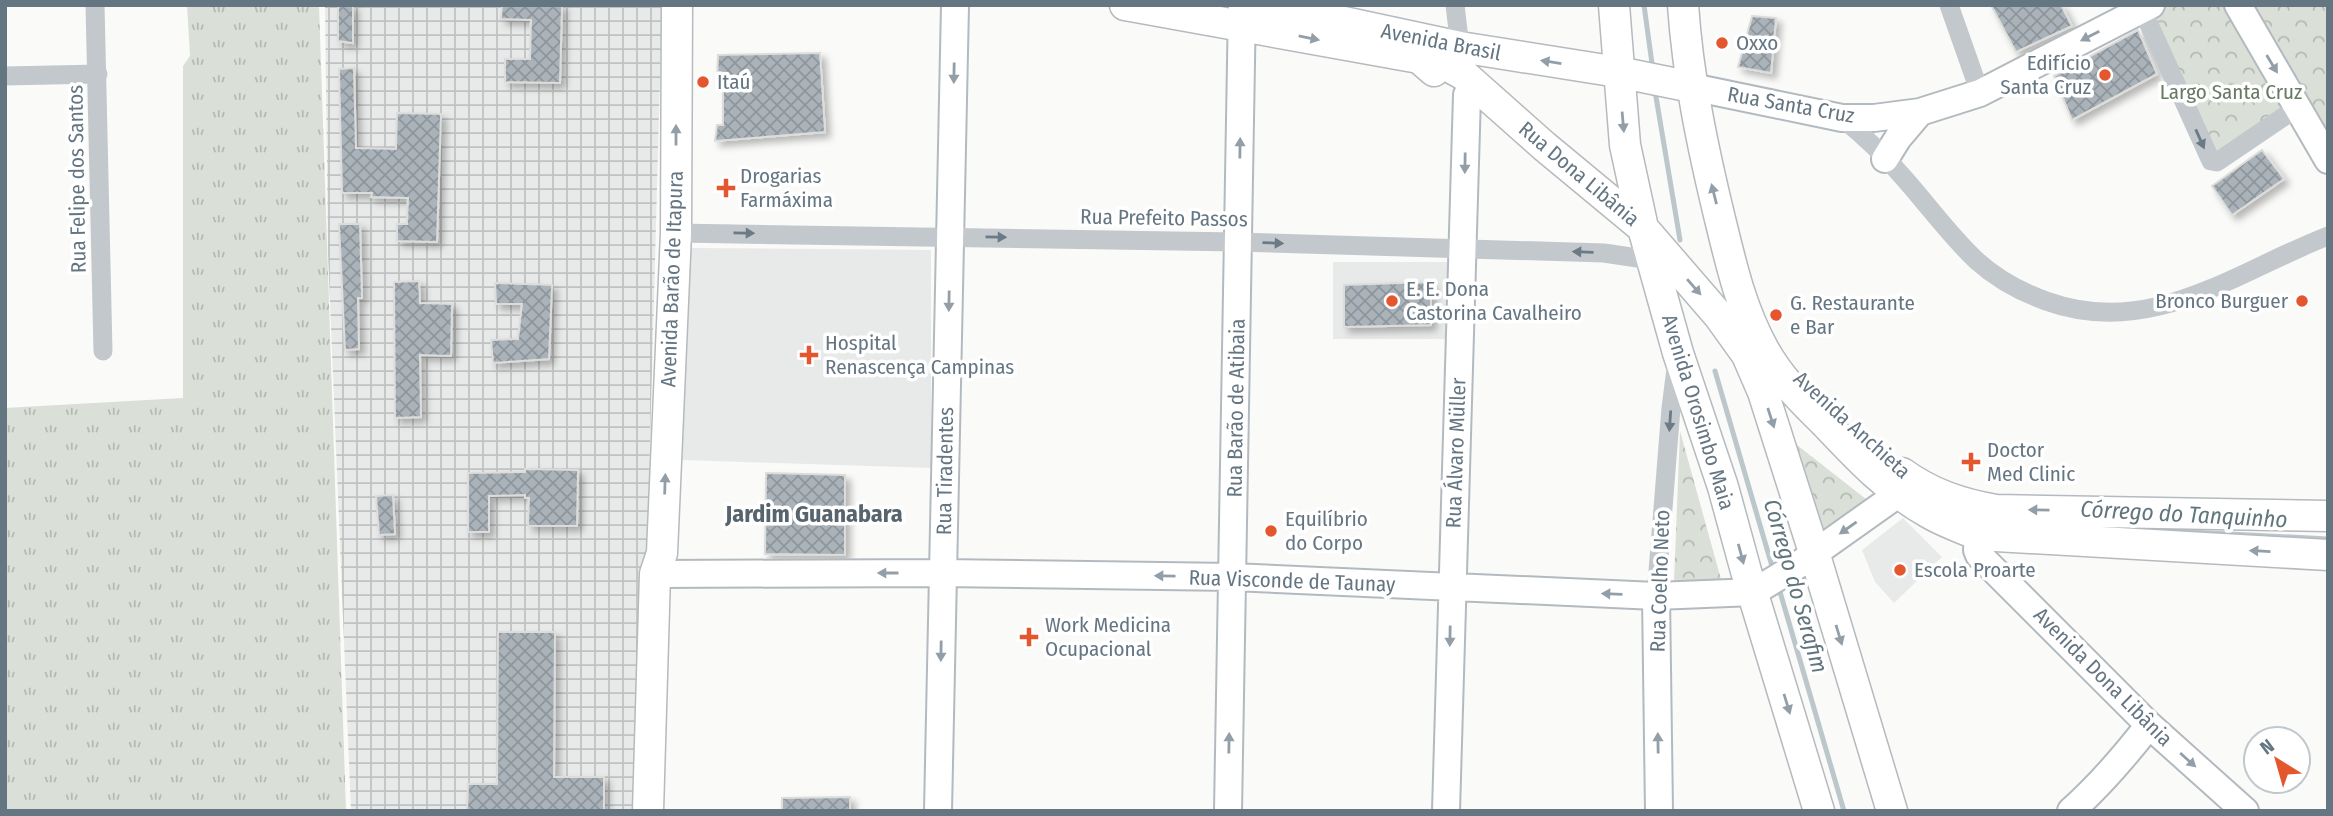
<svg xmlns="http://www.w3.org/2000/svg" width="2333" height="816" font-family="'Fira Sans Condensed',sans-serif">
<defs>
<pattern id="industrial-grid" width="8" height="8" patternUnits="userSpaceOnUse" patternTransform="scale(1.75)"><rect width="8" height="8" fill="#e8e9e9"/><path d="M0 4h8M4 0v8" fill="none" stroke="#c0c1c2"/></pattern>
<pattern id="grass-tufts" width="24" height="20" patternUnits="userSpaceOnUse" patternTransform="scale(1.75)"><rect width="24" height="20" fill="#dadfd7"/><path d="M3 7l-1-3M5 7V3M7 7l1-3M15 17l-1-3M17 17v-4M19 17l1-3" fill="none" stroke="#b4b9b4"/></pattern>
<pattern id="forest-crowns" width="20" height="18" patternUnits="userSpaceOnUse" patternTransform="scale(1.75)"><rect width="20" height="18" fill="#dadfd7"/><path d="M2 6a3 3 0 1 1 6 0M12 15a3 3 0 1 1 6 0" fill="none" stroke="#b4b9b4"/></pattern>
<pattern id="building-cross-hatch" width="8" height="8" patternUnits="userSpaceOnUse" patternTransform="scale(1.75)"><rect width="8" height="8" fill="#aab3b9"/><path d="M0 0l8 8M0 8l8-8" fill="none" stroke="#8e969c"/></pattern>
<filter id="shadow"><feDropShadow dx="5" dy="5" stdDeviation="3.5" flood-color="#0004"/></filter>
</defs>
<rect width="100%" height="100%" fill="#fafaf8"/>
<path fill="#e8e9e9" d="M691 248 931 250V468L682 460Z
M1333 262H1453L1450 339H1333Z
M1903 518 1942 557 1894 603 1875 582 1862 550Z"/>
<path fill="url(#industrial-grid)" d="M325 5H662L640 811H351L328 254Z"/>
<path fill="url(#grass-tufts)" d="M187 5H319L346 811H5V408L183 398V66L190 56Z"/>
<path fill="url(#forest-crowns)" d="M2152 5H2238L2297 108 2209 166Z
M2249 5H2328V139Z
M1680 431 1722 583 1674 582Z
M1797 445 1871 503 1825 537Z"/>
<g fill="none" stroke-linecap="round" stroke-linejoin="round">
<path stroke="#bbc7cb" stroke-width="5" d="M1644 5 1653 71
M1655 91 1680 240
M1715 371 1774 573
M2093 527 2328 539
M1778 585 1844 811"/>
</g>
<path fill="url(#building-cross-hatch)" stroke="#dcdcda" stroke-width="2" filter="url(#shadow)" d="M338 5H353V43L338 41Z
M502 5H562L560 83 505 82V59H530L531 20 501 19Z
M1991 5H2061L2072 26 2016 52Z
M1752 16 1776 18 1771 73 1738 67Z
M2138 30 2157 74 2072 120 2054 76Z
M820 53 825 132 715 141 717 125H723V83H717L718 55Z
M354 68 356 148 396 149 397 113 441 114 437 242 397 241V224H407L408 198 371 197 372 193H342L339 69Z
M2262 150 2284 179 2232 215 2212 186Z
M339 224H360L362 298H358L359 349 345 350Z
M419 281 420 303 452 304 451 356 420 355 421 417 395 418 394 282Z
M1431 282V325L1344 327V285Z
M495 283 552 285 549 359 493 363 491 340 518 339 522 304H496Z
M525 469 578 470 577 526H528L529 498H525V495L489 496V532H468V473L525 472Z
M766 473 845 475V555L765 554Z
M393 495 395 534 379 535 376 496Z
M498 632H555L554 777H604V811H467L468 784H497Z
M850 797V811H782V798Z"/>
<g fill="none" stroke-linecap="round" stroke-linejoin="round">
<g stroke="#b3babf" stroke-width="30">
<path id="secondary" d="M2238 5 2328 160
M1692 87 1842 118H1874L1920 112 1980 93 2151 5
M1885 159 1898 138 1920 112
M1978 535 1977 550 1979 555 2149 725 2245 811
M655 574 942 573 1233 577 1656 596 1754 592 1798 565 1898 494
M1656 596 1659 811
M938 811 955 5
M1228 811 1242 5
M1446 811 1467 95
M2071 811C2100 785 2125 756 2149 725"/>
</g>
<g stroke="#b5babe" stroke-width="33">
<path id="primary" d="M1125 5 1419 58 1434 71
M1265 5 1460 47 1618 72 1692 87
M1614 5 1625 145 1643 228 1678 353 1723 487 1746 571 1819 811
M1683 5C1688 78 1703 149 1720 219 1731 264 1741 309 1764 350 1780 379 1802 400 1825 423 1857 457 1888 490 1929 513 1944 522 1962 528 1978 535L2328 555
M1419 58 1446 65 1464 75 1544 146 1643 228 1719 316 1747 355 1763 392 1814 552 1892 811
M1902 473C1931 494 1961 504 1996 510L2328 516
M648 811 655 574 662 553 676 233 677 5"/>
</g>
<path stroke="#c3c8cc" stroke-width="19" d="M95 5 103 351
M1455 5 1460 47
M1949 5 1980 93
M2142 9 2211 161 2217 162 2298 107
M5 76 98 74
M1842 118C1864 136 1885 156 1903 177 1928 205 1950 236 1977 261 1997 279 2021 292 2046 301 2151 339 2235 272 2328 236
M676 233 1238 242 1604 253 1651 260
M1656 596 1671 408 1677 361"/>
<use href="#secondary" stroke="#fff" stroke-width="26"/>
<use href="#primary" stroke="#fff" stroke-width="30"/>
</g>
<defs><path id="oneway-solid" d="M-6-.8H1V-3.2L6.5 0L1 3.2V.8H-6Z" transform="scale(1.75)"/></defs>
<g fill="#939fa8">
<use href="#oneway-solid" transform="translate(2090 36) rotate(153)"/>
<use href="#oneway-solid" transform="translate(1309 38) rotate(11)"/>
<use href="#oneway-solid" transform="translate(1551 62) rotate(-171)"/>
<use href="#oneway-solid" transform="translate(2272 64) rotate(59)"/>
<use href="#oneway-solid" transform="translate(954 73) rotate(91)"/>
<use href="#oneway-solid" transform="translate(1623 122) rotate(85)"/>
<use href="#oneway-solid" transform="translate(676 135) rotate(-90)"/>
<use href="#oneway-solid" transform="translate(1240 148) rotate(-89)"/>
<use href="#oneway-solid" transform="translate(1465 163) rotate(91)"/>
<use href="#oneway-solid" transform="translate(1714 194) rotate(-104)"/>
<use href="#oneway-solid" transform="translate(1694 287) rotate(49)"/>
<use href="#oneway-solid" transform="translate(949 301) rotate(91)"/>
<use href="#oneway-solid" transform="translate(1771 418) rotate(72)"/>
<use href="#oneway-solid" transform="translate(665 484) rotate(-88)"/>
<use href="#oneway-solid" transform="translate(2039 510) rotate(-179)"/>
<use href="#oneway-solid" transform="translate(1848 528) rotate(145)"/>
<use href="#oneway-solid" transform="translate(2260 551) rotate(-177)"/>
<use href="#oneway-solid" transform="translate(1741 554) rotate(75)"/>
<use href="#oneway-solid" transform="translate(888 573) rotate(180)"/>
<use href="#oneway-solid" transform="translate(1165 576) rotate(-179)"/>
<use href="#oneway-solid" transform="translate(1612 594) rotate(-178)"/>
<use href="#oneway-solid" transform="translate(1839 635) rotate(73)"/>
<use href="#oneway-solid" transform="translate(1450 636) rotate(91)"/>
<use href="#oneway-solid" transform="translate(941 651) rotate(91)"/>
<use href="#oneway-solid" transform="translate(1787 704) rotate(73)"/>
<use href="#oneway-solid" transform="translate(1229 743) rotate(-89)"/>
<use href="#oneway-solid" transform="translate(1658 743) rotate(-91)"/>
<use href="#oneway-solid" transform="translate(2188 760) rotate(42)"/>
</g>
<g fill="#6a7a87">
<use href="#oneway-solid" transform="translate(2200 139) rotate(66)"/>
<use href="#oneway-solid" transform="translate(744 233) rotate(1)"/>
<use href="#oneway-solid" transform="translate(996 237) rotate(1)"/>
<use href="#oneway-solid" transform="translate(1273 243) rotate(2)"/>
<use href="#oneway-solid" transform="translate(1583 252) rotate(-178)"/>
<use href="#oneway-solid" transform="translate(1670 421) rotate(94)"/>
</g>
<g fill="#e4572e" stroke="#fff" stroke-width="2.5">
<circle cx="1722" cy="43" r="7"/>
<circle cx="2105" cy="75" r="7"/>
<circle cx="703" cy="82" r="7"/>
<path d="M722.5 177.5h7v7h7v7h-7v7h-7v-7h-7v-7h7z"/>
<circle cx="1392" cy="301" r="7"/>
<circle cx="2302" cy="301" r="7"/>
<circle cx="1776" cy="315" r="7"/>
<path d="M805.5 344.5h7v7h7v7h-7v7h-7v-7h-7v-7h7z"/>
<path d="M1967.5 451.5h7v7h7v7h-7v7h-7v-7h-7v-7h7z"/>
<circle cx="1271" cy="531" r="7"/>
<circle cx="1900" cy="570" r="7"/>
<path d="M1025.5 626.5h7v7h7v7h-7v7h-7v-7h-7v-7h7z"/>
</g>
<g text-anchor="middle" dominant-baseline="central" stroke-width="7" stroke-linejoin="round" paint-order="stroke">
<g font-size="21" fill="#657683" stroke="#fff">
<text transform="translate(1441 42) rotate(11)">Avenida Brasil</text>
<text transform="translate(1791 105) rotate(10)">Rua Santa Cruz</text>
<text transform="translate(1579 174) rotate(40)">Rua Dona Libânia</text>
<text transform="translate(77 179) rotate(-91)">Rua Felipe dos Santos</text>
<text transform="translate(1164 218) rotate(1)">Rua Prefeito Passos</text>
<text transform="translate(672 279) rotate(-88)">Avenida Barão de Itapura</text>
<text transform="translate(1236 408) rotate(-89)">Rua Barão de Atibaia</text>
<text transform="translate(1698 412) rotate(73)">Avenida Orosimbo Maia</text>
<text transform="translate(1852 425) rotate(42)">Avenida Anchieta</text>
<text transform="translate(1456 453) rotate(-88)">Rua Álvaro Müller</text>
<text transform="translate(945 471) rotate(-89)">Rua Tiradentes</text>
<text transform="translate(1292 581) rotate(2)">Rua Visconde de Taunay</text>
<text transform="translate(1660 581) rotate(-88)">Rua Coelho Neto</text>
<text transform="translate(2103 677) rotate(45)">Avenida Dona Libânia</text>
</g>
<g font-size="21" fill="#657683" stroke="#fff" text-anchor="start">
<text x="1736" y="43">Oxxo</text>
<text x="2091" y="63" text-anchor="end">Edifício<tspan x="2091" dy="24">Santa Cruz</tspan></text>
<text x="717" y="82">Itaú</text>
<text x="740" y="176">Drogarias<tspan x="740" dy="24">Farmáxima</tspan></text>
<text x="1406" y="289">E. E. Dona<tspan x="1406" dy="24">Castorina Cavalheiro</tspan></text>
<text x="2288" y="301" text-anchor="end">Bronco Burguer</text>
<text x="1790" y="303">G. Restaurante<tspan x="1790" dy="24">e Bar</tspan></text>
<text x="825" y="343">Hospital<tspan x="825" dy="24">Renascença Campinas</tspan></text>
<text x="1987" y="450">Doctor<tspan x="1987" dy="24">Med Clinic</tspan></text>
<text x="1285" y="519">Equilíbrio<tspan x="1285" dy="24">do Corpo</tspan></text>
<text x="1914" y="570">Escola Proarte</text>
<text x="1045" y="625">Work Medicina<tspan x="1045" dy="24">Ocupacional</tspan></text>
</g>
<g font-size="21" fill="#687a64" stroke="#fff">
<text x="2231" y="92">Largo Santa Cruz</text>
</g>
<g font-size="23" font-style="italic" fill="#60757c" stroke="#fff">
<text transform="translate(2184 514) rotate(3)">Córrego do Tanquinho</text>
<text transform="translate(1796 586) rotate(74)">Córrego do Serafim</text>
</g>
<g font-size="24" font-weight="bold" fill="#57646e" stroke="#fff">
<text x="814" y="514">Jardim Guanabara</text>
</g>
</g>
<rect width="2333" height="816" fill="none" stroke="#657683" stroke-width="14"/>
<g transform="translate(2277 760) rotate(323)"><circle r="33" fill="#ffffff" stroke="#c1c8cd" stroke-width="2"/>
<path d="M0-5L12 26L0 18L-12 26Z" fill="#e4572e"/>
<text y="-10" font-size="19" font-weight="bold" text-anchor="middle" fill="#657683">N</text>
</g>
</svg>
